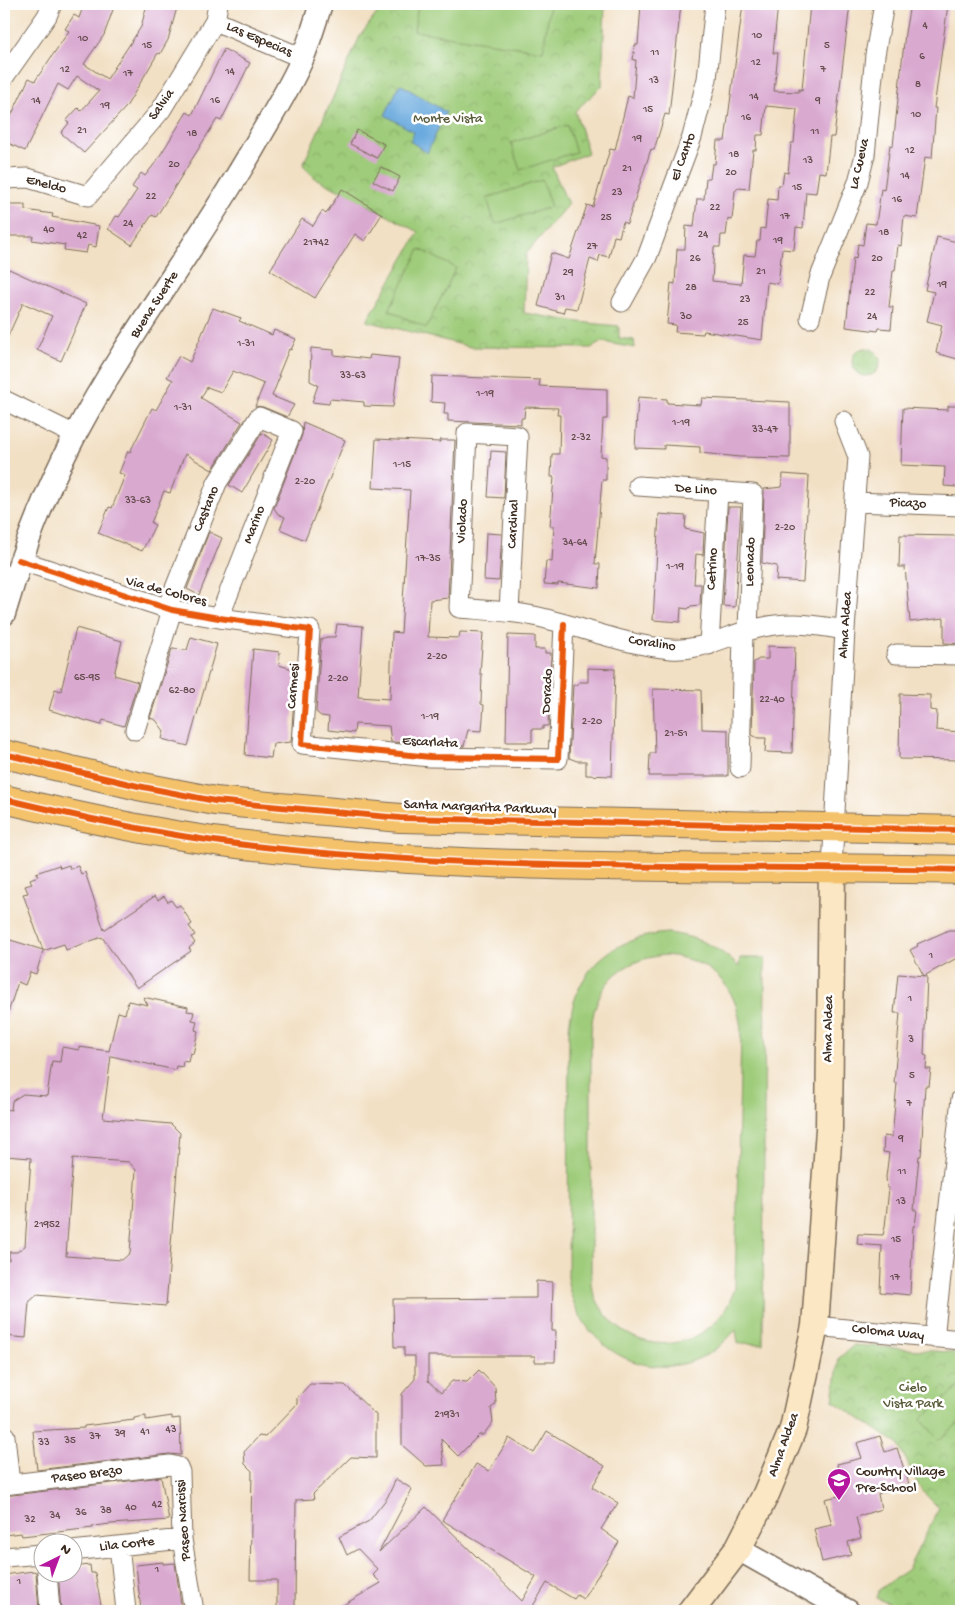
<svg xmlns="http://www.w3.org/2000/svg" width="965" height="1615" font-family="'Gochi Hand',sans-serif">
<defs>
<pattern id="park-crowns" width="20" height="18" patternUnits="userSpaceOnUse" patternTransform="scale(1.25)"><rect width="20" height="18" fill="#9fcc7a"/><path d="M2 6a3 3 0 1 1 6 0M12 15a3 3 0 1 1 6 0" fill="none" stroke="#8aaf69"/></pattern>
</defs>
<rect width="100%" height="100%" fill="#fff"/>
<filter id="ink" filterUnits="userSpaceOnUse"><feTurbulence type="fractalNoise" baseFrequency=".02" numOctaves="2"/><feDisplacementMap in="SourceGraphic" scale="10" xChannelSelector="R" yChannelSelector="G"/><feConvolveMatrix kernelMatrix="1 2 1 2 8 2 1 2 1" color-interpolation-filters="sRGB"/></filter>
<filter id="wash" filterUnits="userSpaceOnUse"><feTurbulence type="fractalNoise" baseFrequency=".0096" numOctaves="4" result="noise"/><feDisplacementMap in="SourceGraphic" scale="20" xChannelSelector="R" yChannelSelector="G"/><feGaussianBlur stdDeviation="1.12" result="paint"/><feColorMatrix in="noise" values="0 0 0 0 0 0 0 0 0 0 0 0 0 0 0 0 0 1.4 0 .05"/><feComposite in="paint" operator="in"/></filter>
<g filter="url(#wash)">
<rect width="100%" height="100%" fill="#f2e0c4"/>
<path fill="url(#park-crowns)" stroke="#6d7b4c" d="M384 4H605L602 86 575 111 588 153 552 167 568 204 526 254 524 313 578 322 619 326V338L634 340 635 348 602 342 591 348 471 347 367 321 419 232 315 178 303 165 360 36Z
M852 362a14 14 0 1 1 28 0a14 14 0 1 1-28 0Z
M854 1345 961 1353V1611H906L876 1598 879 1590 908 1569 939 1508 921 1490 898 1444 833 1401 839 1358Z"/>
<path fill="#9fcc7a" stroke="#6d7b4c" fill-rule="evenodd" d="M418 4H550L543 51 414 31Z
M567 125 576 152 520 170 511 143Z
M542 180 551 207 495 224 487 198Z
M420 249 456 268 426 328 389 310Z
M667 933C696 936 718 946 739 967L740 958H765L763 1344 738 1343 736 1330C729 1337 722 1345 713 1351 652 1390 581 1350 568 1283L569 1029C574 971 609 938 667 933ZM665 955C711 959 738 986 741 1032L735 1288C711 1364 613 1361 591 1285V1034C593 987 618 960 665 955Z
M961 1385V1421L939 1440 921 1419Z"/>
<path fill="#6baade" stroke="#536a7e" d="M400 84 446 112 427 153 410 141 414 132 385 115Z"/>
<g id="blocks">
<path fill="#d9a9d0" fill-rule="evenodd" d="M84 4H115L104 35 84 64 107 79 141 27 147 4H178L168 40 160 54 158 53 126 107 84 153 61 133 69 123 66 121 78 108 81 111 99 91 77 76 68 90 58 84 25 151 4 141V131L29 78 35 81 69 31 65 29 74 15 79 18Z
M641 4H681L669 115 665 114 654 150 651 149 627 224 623 222 619 237 614 236 609 257 600 255 598 262 590 259 577 309 565 307 563 313 538 306 551 253 569 259 587 205 593 207 610 149 615 150 628 96 633 98 636 60H633L635 45H638Z
M743 4H778L773 53H778L774 91 799 92V89L802 90 810 4H850L834 137H830L826 173 819 172 816 193 806 192 803 228 796 227 794 250 782 249 778 284 767 282 762 340 704 331 703 334 675 332 676 325 667 324 671 283 675 284 677 249H685L686 226 694 227 697 199H704L706 178H710L712 164H715L717 141H725ZM766 106 797 109 794 143H791L788 173 784 172 782 185H778L777 200 768 199 765 229 761 228 760 241H757L755 256 744 255 741 284 712 281 714 247H720L721 235H726L728 219 732 220 735 191 738 188 749 189 753 150H756L757 135H763Z
M910 4H948L934 108H936L932 158 925 157 917 218 904 216 901 246 898 245 895 271H893L889 307H893L891 329 879 328 878 331 846 327 853 258 856 259 858 244 863 245 866 223 876 224 881 189 884 190 890 145 893 146 905 33Z
M224 49 250 63 221 121 217 119 156 217 152 215 132 245 108 229 116 216 119 217 137 190 132 187 141 173 145 176 156 162 187 112 192 115Z
M357 130 384 144 377 158 350 144Z
M381 167 400 177 393 191 373 181Z
M342 189 382 214 365 241 355 234 315 298 270 270 302 219 313 226 322 211 326 214Z
M4 205H25V210L53 214 52 217 99 226 96 247 88 245 86 253 64 250 65 245 32 240 33 236H5Z
M937 237 961 243V360L936 353 942 325 927 321 934 292 925 290Z
M9 269 86 304 61 361 37 350 52 316 23 303 4 345V281Z
M213 308 241 318 239 321 272 335 274 330 296 339 291 350 289 349 278 376H280L272 396 294 405 287 417 263 407 255 406 264 384 233 371 221 392 207 387 201 398 242 422 212 470 185 454 170 493 164 491 151 523 155 525 142 551 98 533 109 507 112 508 125 475 119 473 128 451 130 452 152 408 156 410 173 380 167 377 179 356 190 362Z
M311 348 334 350V355L369 359 370 355 399 358 393 407 364 406V402L330 399 329 404 312 402 318 385 310 381Z
M432 376 540 380 539 386 607 389V419H603L601 456 606 457V480H602L595 564H600L599 588 558 583V585L544 584 546 561 552 562 554 526H550L554 477H551L552 454H559L560 415H557L558 408 525 407 524 418H521V424L448 421V414H444L445 403 431 402Z
M638 397 667 399V403L701 405 702 398 790 402V458L740 457 700 453V447L664 445V449L635 448Z
M948 406H961L958 487 944 486 945 467 901 465 903 408 948 410Z
M303 422 345 440 305 540 280 529 285 517 278 514 274 508 302 435Z
M262 433 273 440 242 493 229 485Z
M376 439 440 442V440H455L448 598 430 600 428 637 459 638 460 632 483 633 480 674H482L481 704 484 705 482 731 468 730 464 746 391 742 389 726 355 724 354 733 328 730 329 717 321 716 316 712 321 639 327 637H335L337 624 363 626 358 697 390 699 392 632 401 633 410 490 373 488Z
M491 451 506 452 504 498 488 497Z
M783 474 809 476 803 582 776 580 777 566 762 563 764 489 782 487Z
M728 507H741L735 607 723 606Z
M659 514 686 516 685 529 704 533 703 555 696 554 694 584H701L700 605 691 606 688 609 681 608 680 622 653 620Z
M209 532 222 538 199 595 187 589Z
M486 533 502 534 499 581 484 580Z
M900 535 957 536 956 584 961 583V644L944 643V618L910 622 905 567H899Z
M76 628 122 641 114 675 138 682 124 726 103 720 101 725 49 710 55 689 61 691Z
M508 635 535 636V649H545V653H551L548 726H543V729H532V742H506Z
M191 637 217 644 188 746 162 739 164 731 156 720 150 718 172 649 187 650Z
M768 646 795 647 792 753 765 752 766 738H758L752 735 754 662 759 659H768Z
M253 649 280 652 279 665 296 670 291 742 273 744 271 758 245 755Z
M588 668 615 669 612 776 586 775V761H577L569 758 573 685H576L579 682H588Z
M653 689 701 690 702 729 728 730V776H649L650 753H655Z
M900 694 930 695V710L937 711 936 730 961 732V760L899 759Z
M59 865 60 868 69 865 70 869 78 866 81 874 85 872 104 930 155 896 158 900 164 896 168 902 171 900 176 907 180 905 192 924 189 926 195 935 191 937 195 943 189 948 191 951 137 988 102 937 66 950 64 944 43 951 36 974 30 972 25 985 18 982 6 1019 4 1018V938L43 950 23 894 28 893 25 886 32 884 30 879 38 876 36 873Z
M949 930H961V959H955L924 976 910 950 918 946 917 944Z
M898 974 927 976 924 1055 927 1056 926 1069H931L929 1086H925L921 1156H919L914 1210H917L915 1226H913L910 1295 880 1292 882 1246 857 1244 858 1234 883 1235 885 1227 889 1188H887L886 1177 889 1153 883 1152 884 1136 892 1137 897 1083H894L900 1013H894Z
M143 997 188 1007 187 1011 194 1012 192 1020 197 1021 195 1030 198 1031 193 1054 190 1053 188 1062 183 1061 182 1067 176 1066 175 1070 111 1056 103 1118 171 1124 180 1133 166 1306 37 1295 29 1302 26 1338 4 1336V1260H9V1252H17L25 1246 31 1158 4 1156V1109L11 1110 12 1101 23 1094 47 1096 52 1061 60 1062 62 1047 79 1050V1047L109 1051 118 1012 125 1014 128 1001 148 1005ZM73 1158 129 1162 136 1170 130 1253 122 1260 66 1256Z
M536 1281 553 1282 552 1331H556L555 1362H535V1356H428V1381L441 1393 452 1381 467 1382 479 1370 495 1387 496 1404 491 1408 493 1422 483 1435H479L458 1456 441 1439 444 1465 426 1466 402 1445V1394L415 1379V1356H404V1347H394L393 1299 536 1298Z
M310 1384 345 1385 376 1415V1458L351 1457 313 1494 314 1499 296 1500 295 1608H277V1580H250L252 1471 245 1464 244 1452 259 1436 265 1437 297 1404V1398Z
M146 1416V1420L172 1416V1419L180 1418 181 1455 169 1454 37 1470 33 1431 84 1428V1426L134 1420V1418Z
M547 1431 605 1466 592 1487 618 1503 601 1529 619 1542 583 1599 577 1595 574 1599 547 1583 531 1609 533 1611H333L381 1583 373 1575 378 1570 358 1549 347 1555 339 1537 369 1521 387 1498 396 1479 412 1489 379 1552 426 1507 522 1601 536 1577 442 1520 476 1464 489 1471 509 1438 534 1453Z
M880 1436 885 1452 897 1448 909 1484 878 1494 881 1509 856 1517 861 1538 848 1542 851 1555 822 1562 814 1529 832 1525 825 1499 843 1495 837 1464 862 1458 857 1443Z
M161 1477 169 1520 111 1524 93 1526V1528L22 1536 21 1533 4 1535V1496Z
M163 1562V1564L175 1563 182 1611H141L136 1565Z
M90 1565 91 1573H95L102 1610 61 1611 58 1572H72V1567Z
M33 1571 36 1572 39 1611H4V1575Z"/>
</g>
</g>
<g filter="url(#ink)">
<use href="#blocks" fill-opacity="0" stroke="#7b6a58" stroke-width="1"/>
<g fill="none" stroke-linecap="round" stroke-linejoin="round">
<g stroke="#7b6a58" stroke-width="21">
<path id="minor" d="M215 21 302 58
M4 77 47 16 52 4
M4 179 28 178 88 196 161 110 215 21 218 4
M622 302 647 257 692 137 707 79 715 4
M810 318 820 277 858 182 865 155 875 55 884 4
M4 400 75 435
M638 486 753 494 748 630
M855 502 961 506
M19 560 172 610 219 618 310 630 302 744 430 757 558 759 564 624
M167 608 217 483 259 417 292 431 219 618
M509 612 518 436 467 433 459 608C484 610 510 611 534 616 580 626 624 645 671 649 700 651 721 638 747 631 784 620 808 624 845 630
M709 645 718 492
M896 654 961 655
M135 730 172 610
M740 768 743 632
M832 867 845 630 858 457 844 421
M815 1326 961 1340
M934 1338 961 1099
M5 1436 10 1484
M4 1485 170 1465 178 1467 180 1472 182 1539 194 1611
M119 1546 126 1611
M72 1551 182 1539
M4 1557 42 1554
M47 1572 50 1611"/>
</g>
<g stroke="#7b6a58" stroke-width="25">
<path id="tertiary" d="M4 614C22 552 45 492 75 435 129 333 201 241 258 140 273 113 291 86 303 57 310 40 315 22 321 4
M738 1549 848 1611"/>
</g>
<g stroke="#7b6a58" stroke-width="29">
<path id="secondary" d="M691 1611 738 1549 766 1494 793 1429 815 1326 829 1129 832 867"/>
</g>
<g stroke="#7b6a58" stroke-width="30">
<path id="primary" d="M4 754 138 786 215 801 400 818 961 830
M4 799C83 818 165 836 246 845 483 873 723 865 961 870"/>
</g>
<use href="#minor" stroke="#fff" stroke-width="19"/>
<use href="#tertiary" stroke="#fff" stroke-width="22"/>
<use href="#secondary" stroke="#fbe7c3" stroke-width="26"/>
<use href="#primary" stroke="#f4c26a" stroke-width="28"/>
<g stroke="#fff" stroke-width="9">
<path id="cycleway" d="M19 560 172 610 219 618 310 630 302 744 430 757 558 759 564 624
M4 754 138 786 215 801 400 818 961 830
M4 799C83 818 165 836 246 845 483 873 723 865 961 870"/>
</g>
<use href="#cycleway" stroke="#e8590c" stroke-width="6"/>
</g>
</g>
<defs>
<g id="school-pin" transform="scale(1.25)"><path d="M0 17L-7.5 6A9.5 9.5 0 1 1 7.5 6Z" fill="#b5179e" stroke="#fff"/><path d="M0-5L7-2L0 1L-7-2ZM-4 1L0 2.5L4 1V4Q0 6-4 4Z" fill="#fff"/></g>
</defs>
<g fill-rule="evenodd">
<use href="#school-pin" x="839" y="1480"/>
</g>
<g text-anchor="middle" dominant-baseline="central" stroke-width="5" stroke-linejoin="round" paint-order="stroke">
<g font-size="11" fill="#624a4a">
<text x="925" y="26">4</text>
<text x="757" y="36">10</text>
<text x="83" y="39">10</text>
<text x="147" y="46">15</text>
<text x="827" y="46">5</text>
<text x="655" y="53">11</text>
<text x="922" y="57">6</text>
<text x="756" y="63">12</text>
<text x="65" y="70">12</text>
<text x="823" y="70">7</text>
<text x="230" y="72">14</text>
<text x="128" y="74">17</text>
<text x="654" y="81">13</text>
<text x="918" y="85">8</text>
<text x="754" y="97">14</text>
<text x="36" y="101">14</text>
<text x="215" y="101">16</text>
<text x="818" y="101">9</text>
<text x="105" y="106">19</text>
<text x="648" y="110">15</text>
<text x="916" y="115">10</text>
<text x="746" y="118">16</text>
<text x="82" y="131">21</text>
<text x="815" y="132">11</text>
<text x="192" y="134">18</text>
<text x="637" y="139">19</text>
<text x="910" y="151">12</text>
<text x="734" y="155">18</text>
<text x="808" y="161">13</text>
<text x="174" y="165">20</text>
<text x="627" y="169">21</text>
<text x="731" y="173">20</text>
<text x="905" y="176">14</text>
<text x="797" y="188">15</text>
<text x="617" y="193">23</text>
<text x="151" y="197">22</text>
<text x="897" y="200">16</text>
<text x="715" y="208">22</text>
<text x="785" y="217">17</text>
<text x="606" y="218">25</text>
<text x="128" y="224">24</text>
<text x="49" y="230">40</text>
<text x="884" y="233">18</text>
<text x="703" y="235">24</text>
<text x="82" y="236">42</text>
<text x="778" y="241">19</text>
<text x="316" y="243">21742</text>
<text x="592" y="247">27</text>
<text x="695" y="259">26</text>
<text x="877" y="259">20</text>
<text x="761" y="272">21</text>
<text x="568" y="273">29</text>
<text x="942" y="285">19</text>
<text x="691" y="288">28</text>
<text x="870" y="293">22</text>
<text x="560" y="298">31</text>
<text x="745" y="300">23</text>
<text x="686" y="317">30</text>
<text x="872" y="317">24</text>
<text x="743" y="323">25</text>
<text x="246" y="344">1-31</text>
<text x="353" y="376">33-63</text>
<text x="485" y="394">1-19</text>
<text x="183" y="408">1-31</text>
<text x="681" y="423">1-19</text>
<text x="765" y="430">33-47</text>
<text x="581" y="438">2-32</text>
<text x="402" y="465">1-15</text>
<text x="305" y="482">2-20</text>
<text x="138" y="501">33-63</text>
<text x="785" y="528">2-20</text>
<text x="575" y="543">34-64</text>
<text x="428" y="559">17-35</text>
<text x="675" y="567">1-19</text>
<text x="437" y="657">2-20</text>
<text x="87" y="678">65-95</text>
<text x="338" y="679">2-20</text>
<text x="182" y="691">62-80</text>
<text x="772" y="700">22-40</text>
<text x="430" y="717">1-19</text>
<text x="592" y="722">2-20</text>
<text x="676" y="734">21-51</text>
<text x="931" y="956">1</text>
<text x="910" y="999">1</text>
<text x="911" y="1040">3</text>
<text x="912" y="1076">5</text>
<text x="909" y="1104">7</text>
<text x="901" y="1139">9</text>
<text x="902" y="1172">11</text>
<text x="901" y="1202">13</text>
<text x="47" y="1225">21952</text>
<text x="896" y="1240">15</text>
<text x="895" y="1278">17</text>
<text x="447" y="1415">21931</text>
<text x="171" y="1430">43</text>
<text x="145" y="1432">41</text>
<text x="120" y="1434">39</text>
<text x="95" y="1437">37</text>
<text x="70" y="1441">35</text>
<text x="44" y="1443">33</text>
<text x="157" y="1505">42</text>
<text x="131" y="1508">40</text>
<text x="106" y="1511">38</text>
<text x="81" y="1513">36</text>
<text x="55" y="1516">34</text>
<text x="30" y="1520">32</text>
<text x="157" y="1570">1</text>
<text x="19" y="1582">1</text>
</g>
<g font-size="14" fill="#3b2a1e" stroke="#fff">
<text transform="translate(259 40) rotate(23)">Las Especias</text>
<text transform="translate(162 105) rotate(-55)">Salvia</text>
<text transform="translate(684 157) rotate(-70)">El Canto</text>
<text transform="translate(860 164) rotate(-77)">La Cueva</text>
<text transform="translate(46 185) rotate(14)">Eneldo</text>
<text transform="translate(155 305) rotate(-57)">Buena Suerte</text>
<text transform="translate(696 490) rotate(4)">De Lino</text>
<text transform="translate(908 504) rotate(3)">Picazo</text>
<text transform="translate(207 509) rotate(-68)">Castano</text>
<text transform="translate(463 521) rotate(-87)">Violado</text>
<text transform="translate(514 524) rotate(-87)">Cardinal</text>
<text transform="translate(255 525) rotate(-69)">Marino</text>
<text transform="translate(751 562) rotate(-88)">Leonado</text>
<text transform="translate(713 569) rotate(-87)">Cetrino</text>
<text transform="translate(166 592) rotate(15)">Via de Colores</text>
<text transform="translate(846 625) rotate(-86)">Alma Aldea</text>
<text transform="translate(652 644) rotate(9)">Coralino</text>
<text transform="translate(294 686) rotate(-86)">Carmesi</text>
<text transform="translate(548 691) rotate(-87)">Dorado</text>
<text transform="translate(430 743) rotate(3)">Escarlata</text>
<text transform="translate(480 808) rotate(2)">Santa Margarita Parkway</text>
<text transform="translate(829 1029) rotate(-89)">Alma Aldea</text>
<text transform="translate(888 1333) rotate(6)">Coloma Way</text>
<text transform="translate(784 1445) rotate(-70)">Alma Aldea</text>
<text transform="translate(87 1475) rotate(-7)">Paseo Brezo</text>
<text transform="translate(184 1520) rotate(-94)">Paseo Narcissi</text>
<text transform="translate(127 1545) rotate(-6)">Lila Corte</text>
</g>
<g font-size="14" fill="#595b3a" stroke="#fff">
<text x="448" y="119">Monte Vista</text>
<text x="913" y="1388">Cielo<tspan x="913" dy="16">Vista Park</tspan></text>
</g>
<g font-size="14" fill="#3b2a1e" stroke="#fff" text-anchor="start">
<text x="856" y="1472">Country Village<tspan x="856" dy="16">Pre-School</tspan></text>
</g>
</g>
<rect width="965" height="1615" fill="none" stroke="#fff" stroke-width="20"/>
<g transform="translate(58 1558) rotate(42)"><circle r="24" fill="#ffffff" stroke="#b1aaa5"/>
<path d="M0-4L9 19L0 12L-9 19Z" fill="#b5179e"/>
<text y="-8" font-size="14" font-weight="bold" text-anchor="middle" fill="#3b2a1e">N</text>
</g>
</svg>
